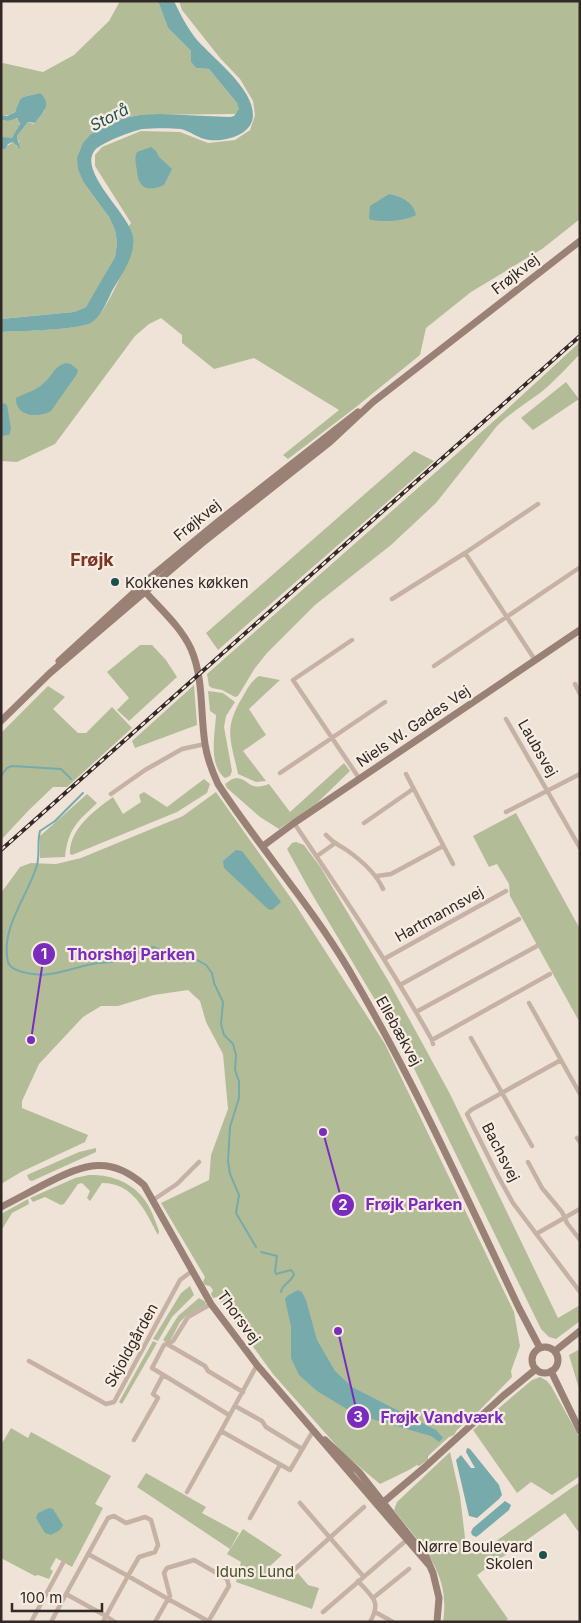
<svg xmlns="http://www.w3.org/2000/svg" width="581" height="1623" font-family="Inter,sans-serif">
<rect width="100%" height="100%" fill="#efe2d7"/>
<path fill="#b2bd98" d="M120 1H158L168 28 191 51V62L196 68 209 69 237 103 240 109 235 114 140 115 124 118 91 134 84 183 109 217 115 230 117 243 115 257 93 296 86 307 74 312 1 319V149L14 142 17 147 19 142 17 136 28 122 34 124 45 110 40 93 23 97C18 108 15 117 1 115V66L3 63 43 72 74 55 109 21Z
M179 1H580V219L542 249 471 292 426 328 420 355 356 407 288 459 283 455 339 410 254 358 214 369 182 343V335L161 318 149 324 135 336 55 444 17 462 1 461V332C18 331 81 330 92 322 106 314 133 253 133 237 133 233 130 229 129 226L131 223 95 166V155L102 147 141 131 180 132 208 143 235 140 250 130 255 115 253 101 240 79 220 58 182 10Z
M14 118 18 119 20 126 12 138H2L1 120 8 121Z
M580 342V354C567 367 555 381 540 393 525 404 510 413 497 426L436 503 391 545 315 605 267 653 255 668 238 696 235 697 222 690 212 688 209 686 207 674 504 412Z
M566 382 579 399 533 430 521 418Z
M414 451 434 461 218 650 206 633Z
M140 645H152L166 660 177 677 129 721 117 710 129 698 107 672Z
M259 676 280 680 249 709 266 735 243 751 266 781 256 782 238 774C231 740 223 730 242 698 247 689 251 681 259 676Z
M194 685 197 725 135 748 132 741Z
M48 686 65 697 53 709 78 733H86L112 707 132 728 67 787H53L28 811 1 840V733Z
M208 691 223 693 235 702 226 716 224 727 232 771 230 776 225 778C208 765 215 734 216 715L210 711Z
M344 763 350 771 317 803 279 829 260 817 227 788 225 784C228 782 233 778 236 778 251 779 247 792 269 784L290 812Z
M204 779 210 784 207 793 177 812 72 855 70 854C69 829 95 810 113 797L123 814 141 802 139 795 144 792 167 807Z
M216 792 295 904 385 1044 514 1312 520 1346 511 1371 512 1377 476 1414 474 1415 457 1430 454 1435 449 1437 428 1456V1460L419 1466 417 1465 409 1470 380 1484 343 1453 273 1374 217 1297 213 1298 211 1294 213 1290 210 1286 205 1285 203 1282 205 1277 161 1203 209 1180 211 1155 228 1109 223 1054 206 1022 200 1001 188 990 154 995 118 1006H101L83 1017 39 1064 22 1101V1108L88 1135 85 1142 21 1172 1 1184V893L20 867 31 863 56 864 81 858 183 816Z
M87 794 97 803C77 822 68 829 65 857L40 858V836Z
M516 813 580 929V1023L510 896 509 884 497 864 489 867 473 836Z
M296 842 304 845 321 868 389 982 450 1094 558 1318 580 1305V1321L556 1339 549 1337 541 1329 406 1052 309 889 287 849 292 843Z
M96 1148V1152L32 1181 29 1180 27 1175 79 1152Z
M89 1175C109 1174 132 1182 144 1199 151 1208 155 1220 159 1231L158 1235C145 1211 134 1183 102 1183L90 1201 87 1198 90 1191 82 1183 78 1184 64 1204 61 1205 45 1197 33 1202 30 1198 75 1178Z
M28 1199 29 1204 12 1213 1 1231V1214Z
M190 1286 194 1295 172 1317 158 1341 153 1339 181 1293Z
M199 1298 206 1302 205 1305 186 1316 180 1322 170 1341 167 1343 163 1340 178 1316Z
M153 1341 157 1343 122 1404 119 1402Z
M580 1349V1392L569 1355Z
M540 1377 547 1381 551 1386 580 1438V1476L552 1495 531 1482 517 1493 473 1430 532 1380Z
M11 1428 28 1438 31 1432 111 1476 95 1504 103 1508 72 1567 56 1558 50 1569 53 1571 49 1579 38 1575 35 1576 1 1558V1445Z
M450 1452 460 1496 466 1546 472 1553 486 1548 580 1482V1534L565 1513 477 1575 508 1619 504 1622H443C451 1572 422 1547 394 1510L397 1502Z
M146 1473 206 1507 202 1513 239 1533 230 1549 137 1487Z
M243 1529 282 1555 270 1566 279 1577 290 1579 298 1573 308 1585 319 1588 312 1609 236 1582 241 1562 227 1554Z"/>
<path fill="#7aa" d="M158 1H174C180 14 188 29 197 40 214 59 253 88 253 115 253 135 225 142 209 140 199 139 190 131 181 129 170 128 154 128 143 129 134 130 101 143 95 150 77 171 129 214 133 236 136 256 121 275 112 291 107 301 101 317 91 323 77 330 20 331 1 332V319L74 312 86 307 115 257 117 243 115 230 109 217 84 183 78 169 77 158 83 143 91 134 124 118 140 115 159 114 230 117 234 116 239 109 237 103 209 69 196 68 191 62V51L168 28Z
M40 93C53 105 43 112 35 123L28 122 17 136 20 149 13 142 8 144 5 149H1V137L12 138 20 124 17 118 8 121 1 120V115L7 116 15 112 20 100 23 97Z
M151 147 156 151 159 157 172 169 164 185C149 192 138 189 137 171 136 164 134 159 137 152Z
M389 194C401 196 414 203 416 215 407 221 379 223 369 219L370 206Z
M66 363 71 364 78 370 77 374 51 411C39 418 15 417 16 398 27 392 36 391 45 382 53 375 54 366 66 363Z
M4 403 7 405 11 429 9 435 1 436V404Z
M236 850 242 851 281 902 272 910 268 909 224 868 223 861Z
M298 1290 302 1292 306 1300 317 1340 335 1371 352 1387 436 1430 443 1438 439 1442 431 1436 355 1414 317 1391 299 1375 291 1358V1327L285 1299 287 1296Z
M467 1448 470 1449 499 1485 502 1495 499 1499 477 1518 469 1516 456 1460 461 1455 471 1468H475L466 1452Z
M505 1501 511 1505 509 1510 479 1535 476 1537 472 1535 471 1532 473 1528Z
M49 1508 53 1509 63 1525 60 1530 51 1535 45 1533 36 1518 38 1513Z"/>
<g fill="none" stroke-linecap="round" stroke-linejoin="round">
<path stroke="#7aa" stroke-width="2" d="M1 776 7 768 12 766 61 769 71 779
M83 793 55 821 40 831C37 842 40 853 37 865 28 896 0 928 8 962 11 973 40 976 50 974 66 972 82 965 98 963 105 962 111 963 117 961 129 957 141 951 153 947L167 953 190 956 206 965 212 973 214 983 223 1002 221 1024 224 1035 233 1044 236 1055 235 1070 239 1081V1098L230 1127 228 1161 230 1174 239 1195 236 1213 256 1247
M261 1252 277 1256 275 1271 276 1274 291 1270 294 1274C292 1282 282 1284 281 1292"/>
<path stroke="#c6b2a4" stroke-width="4.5" d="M465 553 535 660
M392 599 465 553 538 504
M352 640 293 680 359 778
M434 666 579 568
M575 684 580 694
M506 719 580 848
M280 773 385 702
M406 774 453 864
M111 794 145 770 182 749 205 744
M506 812 580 774
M294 823C342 894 390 965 432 1040L433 1044
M364 823 413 789
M326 835C335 845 338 844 348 851 362 861 376 873 383 889
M317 856 334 844
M377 876 391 874 443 846
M384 959 506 891
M400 985 519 919
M529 1003 580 1094
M416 1012 537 946
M471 1038 532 1146
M432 1040 550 974
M561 1060 471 1110 467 1114 498 1176 513 1203 580 1292
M577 1138 580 1142
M528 1162 542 1188 562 1212 567 1223 580 1240
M153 1200 177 1184 199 1162
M536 1234 580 1209
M211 1304 188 1317 173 1341 164 1345 152 1368 229 1415
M167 1344 205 1366 208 1371 243 1392
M29 1361 106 1404 114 1402 180 1280 192 1271
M235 1406 262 1421 266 1427 302 1449
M221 1431 257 1365
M134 1440 158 1398 153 1394 163 1375
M187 1492 221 1431 290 1470 313 1431
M300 1503 363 1576
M250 1518 280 1465
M285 1578 364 1507
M358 1581C372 1597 382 1601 370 1622
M66 1594 108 1518 114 1516 126 1523 145 1517 151 1520 158 1545 155 1552 139 1557 128 1576 88 1554
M373 1598 409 1569
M323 1612 409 1538
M375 1612 393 1622
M31 1622 63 1563
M51 1622 66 1594 106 1616 103 1622
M115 1622 106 1616 128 1576 168 1599 155 1622
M208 1622 229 1586 227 1579 194 1560 167 1568 164 1573 170 1596 168 1599 208 1621"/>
<path stroke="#998175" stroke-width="7" d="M140 586C157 606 180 625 191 649 204 679 200 712 205 744 207 758 212 771 218 784 259 847 310 904 349 970 413 1079 465 1194 519 1308L540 1348
M59 661 152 576 220 520 358 412
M1 721 50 673 201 544 330 442 373 402 580 241
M263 846 294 823 580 630
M1 1207C17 1199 33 1190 49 1182 85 1164 110 1155 144 1185L211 1304 257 1365 429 1565
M532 1360a13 13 0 1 1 26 0a13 13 0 1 1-26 0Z
M555 1351 580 1331
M551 1371 580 1431
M325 1440 359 1472 426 1557 433 1573 439 1598 437 1622
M380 1505 425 1467 503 1396 536 1369"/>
<g stroke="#322825" stroke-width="4">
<path id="rail" d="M1 850 580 336"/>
</g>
<use href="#rail" stroke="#f7ede2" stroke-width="2" stroke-dasharray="5.5" stroke-linecap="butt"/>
</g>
<g fill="#1d5051" stroke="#f7ede2" stroke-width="2">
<circle cx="115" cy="582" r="5"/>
<circle cx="543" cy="1555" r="5"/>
</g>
<g text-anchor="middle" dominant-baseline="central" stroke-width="4.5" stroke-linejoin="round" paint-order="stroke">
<g font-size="15" fill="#322825" stroke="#f7ede2">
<text transform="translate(515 274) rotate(-38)">Frøjkvej</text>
<text transform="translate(197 520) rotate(-39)">Frøjkvej</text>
<text transform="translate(413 726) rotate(-34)">Niels W. Gades Vej</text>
<text transform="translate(538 748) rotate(60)">Laubsvej</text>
<text transform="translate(439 914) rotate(-29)">Hartmannsvej</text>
<text transform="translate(399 1031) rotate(61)">Ellebækvej</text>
<text transform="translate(501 1152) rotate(63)">Bachsvej</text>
<text transform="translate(239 1317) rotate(54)">Thorsvej</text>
<text transform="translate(131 1345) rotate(-61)">Skjoldgården</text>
</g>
<g font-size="15" fill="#322825" stroke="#f7ede2" text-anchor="start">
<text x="125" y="582">Kokkenes køkken</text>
<text x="533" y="1546" text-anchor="end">Nørre Boulevard<tspan x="533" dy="17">Skolen</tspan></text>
</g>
<g font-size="15" fill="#434f2a" stroke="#f7ede2">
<text x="255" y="1571">Iduns Lund</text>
</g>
<g font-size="16" font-style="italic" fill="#1d5051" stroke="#f7ede2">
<text transform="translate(109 117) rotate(-27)">Storå</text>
</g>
<g font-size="18" font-weight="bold" fill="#7d3422" stroke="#f7ede2">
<text x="92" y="559">Frøjk</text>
</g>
</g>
<path fill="none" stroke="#7b2cbf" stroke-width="2" d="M31 1040L44 954M323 1132L343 1205M338 1331L358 1417"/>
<g fill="#7b2cbf" stroke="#f7ede2" stroke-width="2">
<circle cx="31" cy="1040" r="5"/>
<circle cx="323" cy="1132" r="5"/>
<circle cx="338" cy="1331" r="5"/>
<circle cx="44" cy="954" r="12"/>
<circle cx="343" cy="1205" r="12"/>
<circle cx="358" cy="1417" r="12"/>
</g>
<g font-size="15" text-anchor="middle" font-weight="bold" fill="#fff">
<text x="44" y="959">1</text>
<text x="343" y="1210">2</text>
<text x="358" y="1422">3</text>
</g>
<g font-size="16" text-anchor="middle" font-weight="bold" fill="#7b2cbf" stroke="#f7ede2" stroke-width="4.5" stroke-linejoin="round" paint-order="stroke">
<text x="131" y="960">Thorshøj Parken</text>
<text x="414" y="1210">Frøjk Parken</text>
<text x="442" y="1423">Frøjk Vandværk</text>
</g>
<rect width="581" height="1623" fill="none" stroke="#322825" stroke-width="5"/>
<path d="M12 1603v8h90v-8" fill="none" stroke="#322825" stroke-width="2.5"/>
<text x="20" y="1603" font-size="15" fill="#322825" stroke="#f7ede2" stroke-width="4" paint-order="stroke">100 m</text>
</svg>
